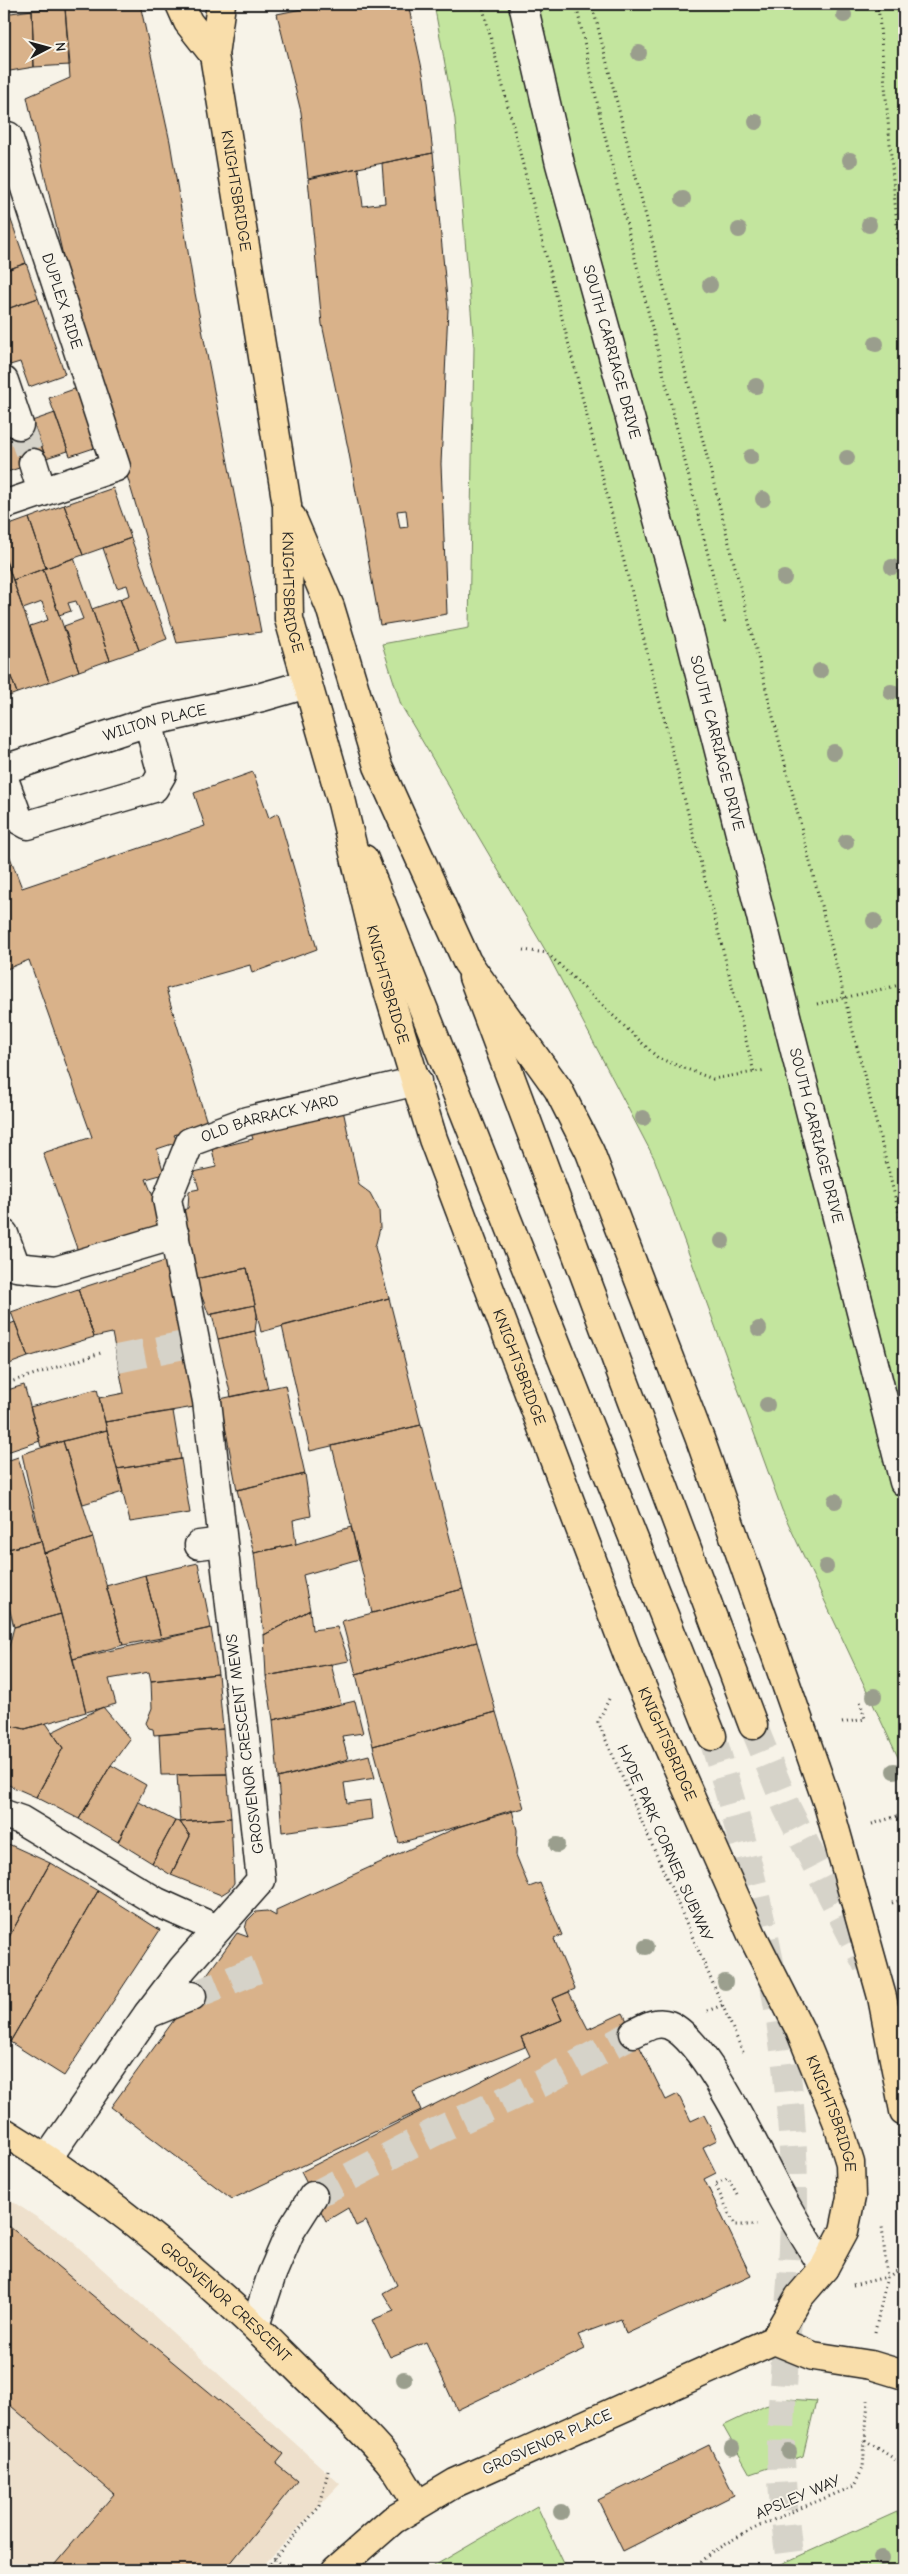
<svg xmlns="http://www.w3.org/2000/svg" width="908" height="2574" font-family="'Comic Neue',sans-serif">
<rect width="100%" height="100%" fill="#f7f3e8"/>
<filter id="ink" filterUnits="userSpaceOnUse"><feTurbulence type="fractalNoise" baseFrequency=".02" numOctaves="2"/><feDisplacementMap in="SourceGraphic" scale="10" xChannelSelector="R" yChannelSelector="G"/><feConvolveMatrix kernelMatrix="1 2 1 2 8 2 1 2 1" color-interpolation-filters="sRGB"/></filter>
<g filter="url(#ink)">
<path fill="#eee0cc" d="M4 2196 67 2237 340 2484 259 2570H4Z"/>
<path fill="#c3e59e" stroke="#70805d" d="M434 4H904V1770L782 1510 654 1158 547 953 401 705 382 644 469 628 474 347 455 119Z
M788 2399 816 2401 803 2456 750 2474 723 2426 765 2406Z
M537 2506 567 2570H427Z
M897 2512 904 2527V2570H768Z"/>
<path fill="#d9b28a" stroke="#1c1c1c" fill-rule="evenodd" d="M140 4 170 142 194 288 261 632 177 643 68 278 27 97 70 78 65 8Z
M326 4H408L424 78 433 153 308 178 301 112 277 14Z
M65 8 70 65 34 67 32 10Z
M32 10 34 67 4 72V14Z
M433 153 448 309 441 464 447 614 380 625 348 448 322 324 308 179 358 168 363 206 385 203 382 163ZM406 510 408 527 400 528 397 511Z
M4 200 26 263 4 271Z
M26 263 38 298 4 310V271Z
M38 298 65 374 29 387 20 362 10 365 4 346V310Z
M77 388 97 447 70 456 49 398Z
M55 413 68 451 46 458 32 421Z
M4 414 22 467 4 473Z
M32 421 46 458 22 467 9 429Z
M113 488 131 538 83 555 64 505Z
M64 505 83 555 46 568 29 518Z
M29 518 46 568 13 580 4 555V527Z
M131 538 167 639 139 650 120 599 130 595 127 585 117 588 103 548Z
M74 558 110 660 79 671 64 626 83 619 76 601 68 603 71 611 59 615 43 569Z
M6 561 49 682 17 693 4 658V562Z
M43 569 79 671 49 682 30 626 48 620 42 602 23 609 13 580Z
M120 599 139 650 110 660 92 609Z
M4 658 17 693 4 698Z
M253 772 269 818 278 813 317 949 252 973 250 965 166 989 207 1123 174 1135 178 1142 157 1149 164 1174 146 1179 164 1224 79 1254 43 1153 92 1137 29 960 4 970V854L8 852 22 888 205 826 194 793Z
M343 1110 359 1185 370 1193 379 1210 380 1228 375 1247 389 1298 261 1332 247 1268 195 1279 180 1212 188 1208 189 1191 199 1189 194 1172 216 1167 212 1149 253 1139 251 1133Z
M168 1260 194 1407 105 1422 99 1398 124 1393 112 1333 94 1337 78 1289Z
M247 1268 255 1305 209 1315 195 1279Z
M78 1289 94 1337 28 1357 11 1312Z
M389 1298 421 1425 310 1451 282 1326Z
M255 1305 257 1315 255 1331 218 1339 212 1314Z
M15 1322 28 1357 4 1366V1326Z
M255 1331 268 1389 231 1397 218 1339Z
M24 1385 40 1441 4 1453V1391Z
M285 1385 305 1474 237 1490 220 1399Z
M97 1389 107 1430 41 1447 30 1407Z
M173 1411 181 1459 117 1469 105 1422Z
M421 1425 463 1589 372 1613 332 1446Z
M107 1430 123 1492 83 1504 63 1441Z
M63 1441 93 1538 44 1553 22 1454Z
M18 1457 41 1541 4 1550V1462Z
M181 1459 190 1513 130 1522 117 1469Z
M305 1474 311 1516 293 1520 296 1544 254 1553 237 1490Z
M351 1527 359 1559 303 1575 310 1610 264 1635 254 1553 296 1544Z
M93 1538 123 1645 73 1659 44 1553Z
M41 1541 61 1614 14 1627 4 1587V1550Z
M198 1563 211 1628 161 1638 145 1575Z
M145 1575 161 1638 123 1645 106 1586Z
M463 1589 477 1642 356 1674 342 1621Z
M310 1610 312 1630 337 1627 349 1661 266 1676 264 1635Z
M61 1614 86 1712 25 1729 4 1724V1666L14 1627Z
M211 1628 218 1674 151 1681 149 1672 109 1679 116 1704 86 1712 73 1659Z
M477 1642 496 1712 373 1746 356 1674Z
M331 1664 341 1704 273 1720 266 1676Z
M218 1674 223 1729 154 1735 153 1729 149 1728 146 1723 152 1708 151 1681Z
M355 1701 363 1733 342 1736 348 1759 278 1778 273 1720Z
M103 1707 130 1739 111 1765 79 1819 36 1797 63 1748 52 1732Z
M496 1712 524 1808 399 1843 373 1746Z
M46 1723 63 1748 36 1797 4 1783V1724L25 1729Z
M223 1729 227 1774 161 1775 159 1735Z
M369 1755 375 1778 344 1783 347 1803 371 1800 373 1819 282 1832 278 1778Z
M111 1765 146 1785 118 1842 79 1819Z
M227 1774 231 1818 180 1822 177 1775Z
M139 1802 175 1821 152 1863 118 1842Z
M512 1810 517 1830 516 1855 529 1887 540 1883 562 1935 554 1939 575 1989 552 1999 562 2020 521 2037 525 2047 413 2092 421 2110 232 2199 111 2107 237 1933 248 1937 245 1929 247 1921 256 1912 267 1911 276 1916V1910L458 1827Z
M231 1818 234 1883 229 1890 221 1895 171 1875 190 1836 180 1822Z
M175 1821 180 1822 190 1836 171 1875 152 1863Z
M4 1842 50 1863 4 1946Z
M50 1863 98 1891 10 2042 4 2038V1946Z
M98 1891 160 1930 64 2076 10 2042Z
M569 1992 588 2029 623 2013 666 2100 678 2094 691 2121 704 2115 717 2140 703 2147 716 2173 704 2179 751 2276 626 2334 621 2319 578 2335 585 2349 457 2410 426 2342 390 2357 372 2320 394 2311 383 2293 397 2285 366 2221 356 2226 348 2208 326 2221 301 2172 530 2056 521 2037 562 2020 552 1999Z
M4 2222 284 2454 276 2464 297 2481 225 2570H50L114 2494 4 2400Z
M709 2445 734 2495 623 2551 598 2500Z"/>
<g fill="none" stroke-linecap="round" stroke-linejoin="round">
<path stroke="#d6d3c9" stroke-width="28" stroke-dasharray="28 14" stroke-linecap="butt" d="M19 425 33 463
M117 1359 184 1345
M192 1996 266 1966
M313 2196 435 2132 542 2083 634 2033"/>
<path stroke="#d6d3c9" stroke-width="28" stroke-dasharray="28 14" stroke-linecap="butt" d="M753 1725 787 1808 867 1965
M712 1736C759 1888 795 2046 794 2206 794 2290 780 2373 781 2456 782 2494 786 2532 791 2570"/>
<g stroke="#1c1c1c" stroke-width="31">
<g id="minor">
<path id="s1" d="M523 4 560 164 688 628 904 1482"/>
<path d="M4 381 19 425"/>
<path d="M33 463 42 492"/>
<path d="M4 505 116 467 8 136"/>
<path id="s2" d="M4 769 148 722 262 697 307 684"/>
<path d="M4 779 19 820 28 825 154 788 162 774 148 722"/>
<path d="M4 1234 16 1267 55 1271 175 1235"/>
<path d="M199 1545 222 1542"/>
<path d="M4 1814 21 1820 157 1902 217 1929"/>
<path d="M148 2014 192 1996"/>
<path d="M634 2033C645 2028 656 2020 669 2025 706 2040 757 2152 777 2189 791 2216 808 2242 824 2268"/>
<path id="s3" d="M47 2159 147 2015 183 1968 261 1880 207 1401 167 1199 190 1142 247 1121 417 1081"/>
<path d="M255 2326 272 2274 290 2232 313 2196"/>
</g>
</g>
<g stroke="#1c1c1c" stroke-width="31">
<g id="major">
<path d="M364 859 712 1736"/>
<path d="M473 977 753 1725"/>
<path id="s4" d="M4 2132C114 2199 212 2282 303 2374 333 2404 367 2433 393 2466 402 2478 409 2492 418 2504"/>
</g>
</g>
<g stroke="#1c1c1c" stroke-width="31">
<g id="highway">
<path d="M180 4 188 22 214 55"/>
<path id="s5" d="M221 4 214 55 287 505 289 619 342 803 383 974 433 1139 629 1658 752 1935 800 2030 837 2121 850 2163 851 2197 844 2231 824 2268 799 2297 774 2340 455 2483 393 2520 336 2570"/>
<path d="M292 518 330 607 378 766 467 962 558 1089 590 1152 700 1439 828 1804 882 1997 904 2111"/>
<path d="M774 2340 813 2356 871 2365 904 2375"/>
</g>
</g>
<path stroke="#1c1c1c" stroke-width="3" stroke-dasharray="1 4" stroke-linecap="butt" d="M482 4 754 1072
M576 4 601 120 725 624
M592 4 904 1232
M878 4 904 307
M523 950 547 953 658 1058 713 1079 766 1070
M817 1004 904 984
M4 1384 104 1352
M609 1699 598 1722 743 2052
M842 1723 865 1719 860 1701
M872 1824 904 1814
M892 1903 904 1899
M707 2011 723 2005
M737 2194 728 2178 715 2184 735 2225H757
M853 2285 887 2277 904 2267
M875 2332 887 2277 882 2225
M865 2440 904 2465
M904 2500V2501
M274 2558 282 2565
M264 2570 320 2506 328 2471
M694 2570C711 2540 818 2502 854 2486L863 2468 868 2400"/>
<use href="#minor" stroke="#f7f3e8" stroke-width="28"/>
<use href="#major" stroke="#f9deab" stroke-width="28"/>
<use href="#highway" stroke="#f9deab" stroke-width="28"/>
</g>
<g fill="#9a9e8d">
<circle cx="844" cy="15" r="8"/>
<circle cx="639" cy="53" r="8"/>
<circle cx="756" cy="122" r="8"/>
<circle cx="850" cy="160" r="8"/>
<circle cx="683" cy="199" r="8"/>
<circle cx="869" cy="225" r="8"/>
<circle cx="739" cy="230" r="8"/>
<circle cx="710" cy="285" r="8"/>
<circle cx="876" cy="344" r="8"/>
<circle cx="756" cy="386" r="8"/>
<circle cx="751" cy="457" r="8"/>
<circle cx="847" cy="458" r="8"/>
<circle cx="763" cy="499" r="8"/>
<circle cx="892" cy="567" r="8"/>
<circle cx="784" cy="578" r="8"/>
<circle cx="820" cy="671" r="8"/>
<circle cx="891" cy="692" r="8"/>
<circle cx="834" cy="752" r="8"/>
<circle cx="846" cy="842" r="8"/>
<circle cx="874" cy="921" r="8"/>
<circle cx="643" cy="1118" r="8"/>
<circle cx="722" cy="1241" r="8"/>
<circle cx="759" cy="1329" r="8"/>
<circle cx="767" cy="1405" r="8"/>
<circle cx="835" cy="1501" r="8"/>
<circle cx="826" cy="1567" r="8"/>
<circle cx="874" cy="1696" r="8"/>
<circle cx="894" cy="1771" r="8"/>
<circle cx="557" cy="1845" r="8"/>
<circle cx="646" cy="1947" r="8"/>
<circle cx="725" cy="1982" r="8"/>
<circle cx="404" cy="2379" r="8"/>
<circle cx="732" cy="2448" r="8"/>
<circle cx="789" cy="2452" r="8"/>
<circle cx="561" cy="2512" r="8"/>
<circle cx="881" cy="2558" r="8"/>
</g>
</g>
<g text-anchor="middle" dominant-baseline="central" stroke-width="4" stroke-linejoin="round" paint-order="stroke">
<g font-size="16" fill="#1c1c1c" stroke="#f7f3e8">
<text stroke="none"><textPath href="#s5" startOffset="189">KNIGHTSBRIDGE</textPath></text>
<text transform="translate(62 301) rotate(72)">DUPLEX RIDE</text>
<text stroke="none"><textPath href="#s1" startOffset="359">SOUTH CARRIAGE DRIVE</textPath></text>
<text stroke="none"><textPath href="#s5" startOffset="595">KNIGHTSBRIDGE</textPath></text>
<text stroke="none"><textPath href="#s2" startOffset="158">WILTON PLACE</textPath></text>
<text stroke="none"><textPath href="#s1" startOffset="764">SOUTH CARRIAGE DRIVE</textPath></text>
<text stroke="none"><textPath href="#s5" startOffset="1000">KNIGHTSBRIDGE</textPath></text>
<text stroke="none"><textPath href="#s3" startOffset="1185">OLD BARRACK YARD</textPath></text>
<text stroke="none"><textPath href="#s1" startOffset="1169">SOUTH CARRIAGE DRIVE</textPath></text>
<text stroke="none"><textPath href="#s5" startOffset="1405">KNIGHTSBRIDGE</textPath></text>
<text transform="translate(245 1744) rotate(-97)">GROSVENOR CRESCENT MEWS</text>
<text stroke="none"><textPath href="#s5" startOffset="1810">KNIGHTSBRIDGE</textPath></text>
<text transform="translate(665 1843) rotate(66)">HYDE PARK CORNER SUBWAY</text>
<text stroke="none"><textPath href="#s5" startOffset="2215">KNIGHTSBRIDGE</textPath></text>
<text stroke="none"><textPath href="#s4" startOffset="280">GROSVENOR CRESCENT</textPath></text>
<text transform="translate(547 2442) rotate(-24)">GROSVENOR PLACE</text>
<text transform="translate(798 2497) rotate(-23)">APSLEY WAY</text>
</g>
</g>
<rect width="908" height="2574" fill="none" stroke="#f7f3e8" stroke-width="20"/>
<rect x="10" y="10" width="888" height="2554" fill="none" stroke="#1c1c1c" stroke-width="2" filter="url(#ink)"/>
<g transform="translate(48 48) rotate(84)" stroke="#f7f3e8" stroke-width="4" paint-order="stroke">
<path d="M0-4L9 19L0 12L-9 19Z" fill="#1c1c1c"/>
<text y="-8" font-size="14" font-weight="bold" text-anchor="middle" fill="#1c1c1c">N</text>
</g>
</svg>
